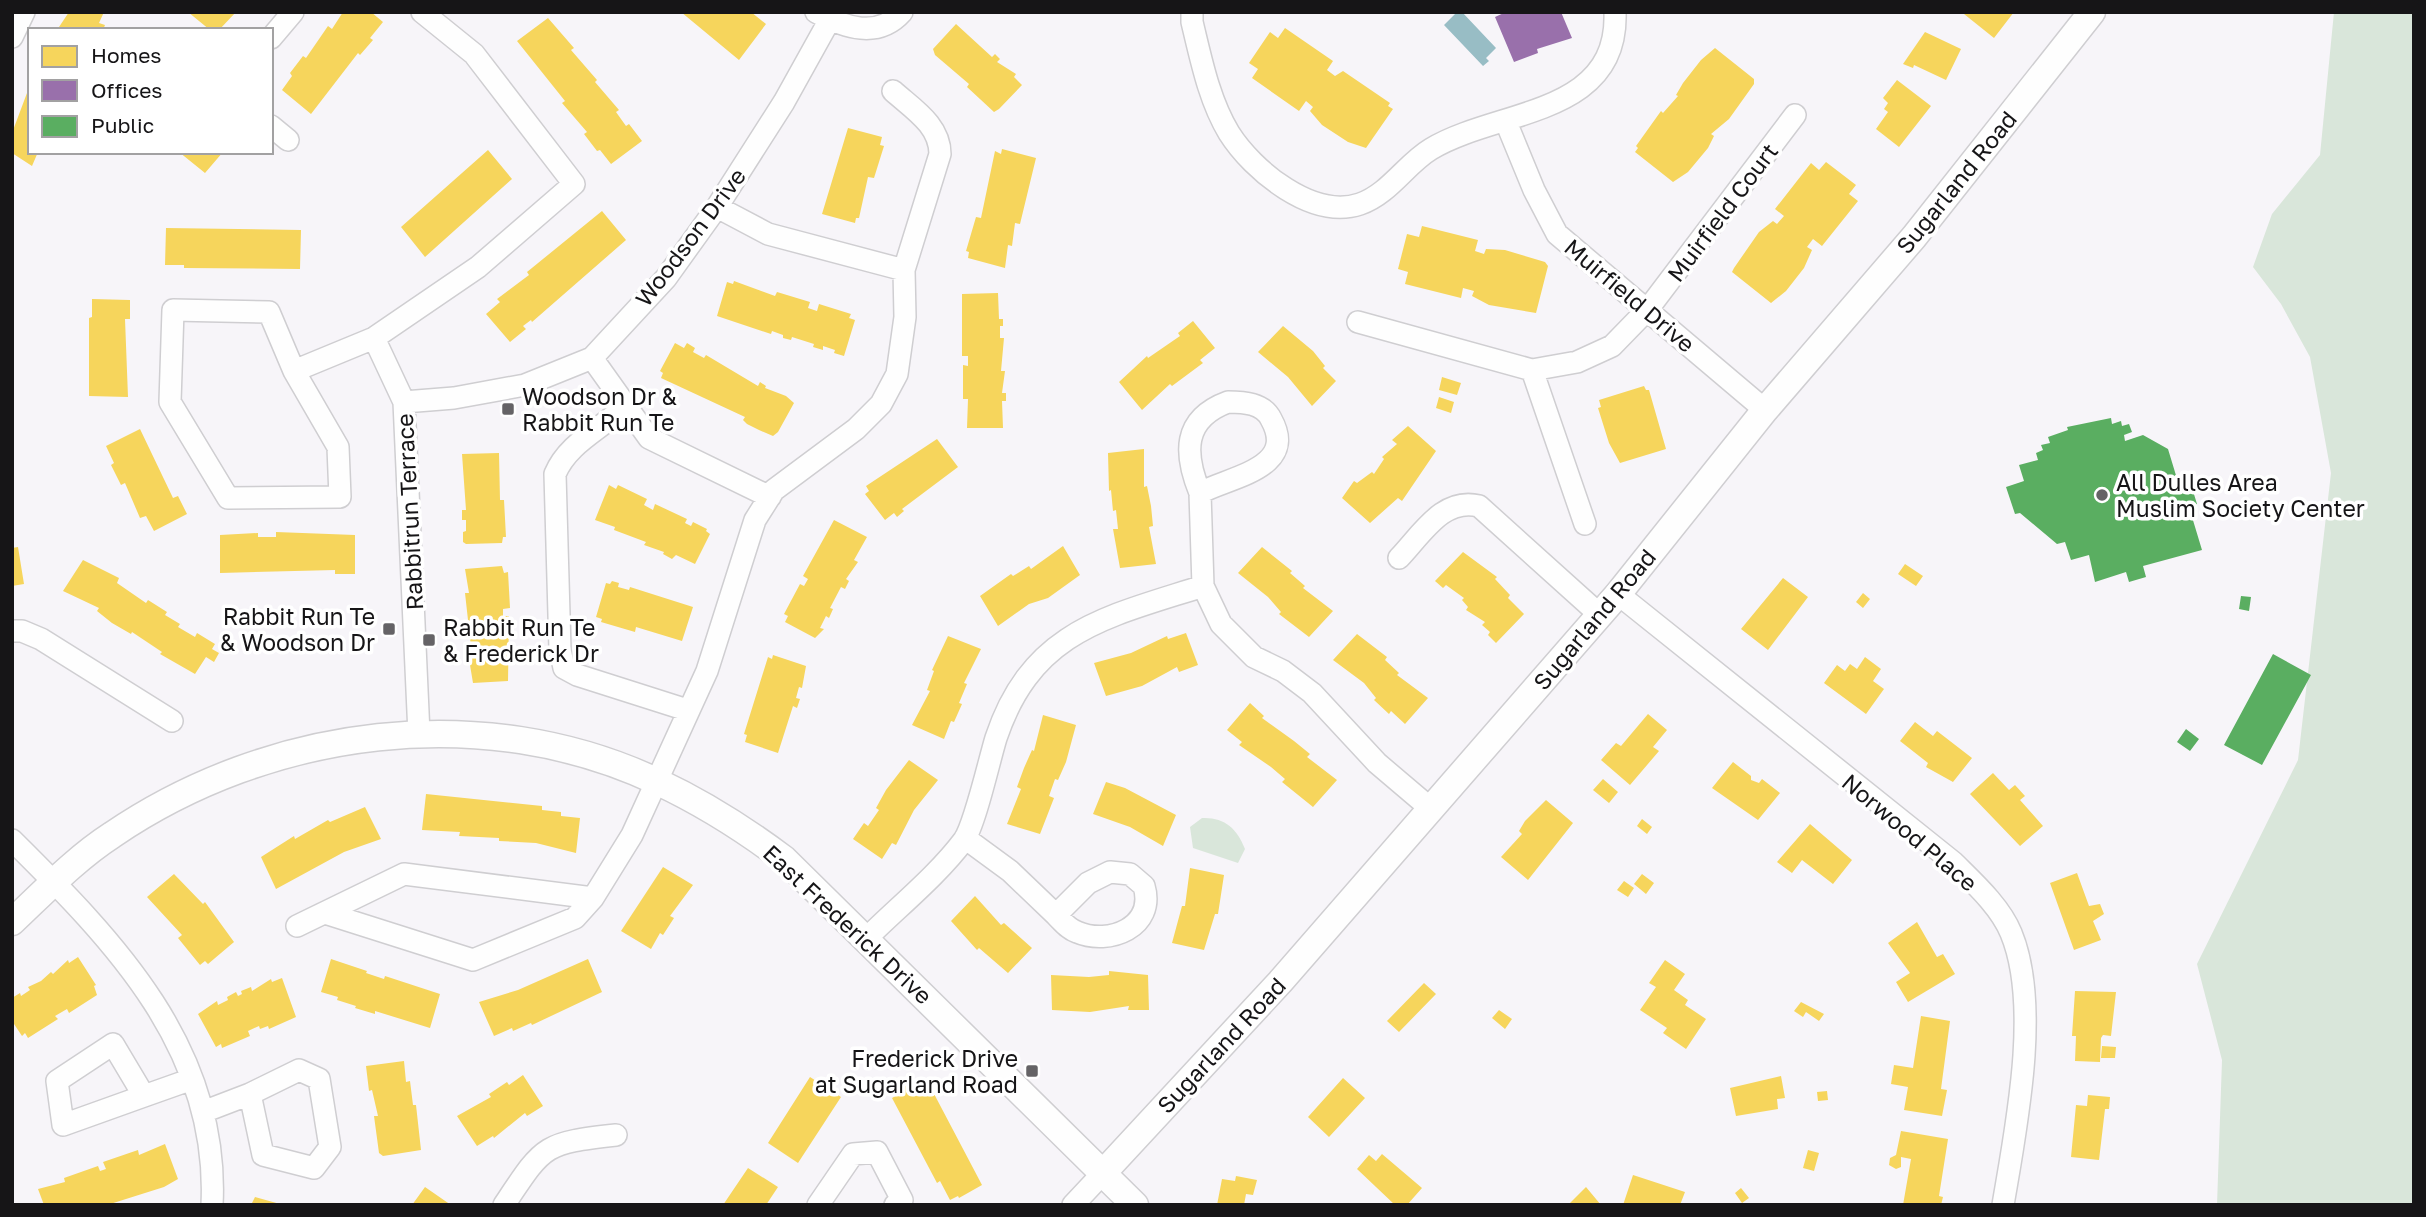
<svg xmlns="http://www.w3.org/2000/svg" width="2426" height="1217" font-family="'Golos Text',sans-serif">
<rect width="100%" height="100%" fill="#f7f5f9"/>
<path fill="#d9e6da" d="M2334 12H2414V1205H2217L2222 1060 2197 964 2298 760 2331 473 2310 357 2281 304 2253 267 2272 214 2320 155Z
M1202 818C1224 817 1237 828 1245 849L1238 863 1193 848 1190 827Z"/>
<path fill="#98bdc5" d="M1457 12H1462L1496 48 1486 58 1489 61 1483 66 1444 25Z"/>
<path fill="#f6d55c" d="M69 12H104L99 23 105 25 103 30H57Z
M188 12H236L219 30H210Z
M343 12H371L383 22 370 38 373 40 360 55 358 53 311 114 282 90 292 76 290 73 303 56 306 58 328 26 332 29Z
M681 12H751L766 24 739 60Z
M1966 12H2014L1994 38 1964 14Z
M548 18 574 48 571 50 597 80 595 82 619 110 616 112 626 126 629 124 642 141 611 164 600 150 597 151 584 134 587 132 562 103 565 101 517 41Z
M956 24 992 57 995 54 1000 59 997 62 1016 74 1014 77 1022 85 999 109 994 112 967 87 969 84 935 55 933 49Z
M1285 28 1333 61 1327 70 1335 76 1343 71 1390 103 1388 106 1393 109 1366 148 1348 142 1322 125 1310 111 1313 107 1306 101 1299 111 1252 78 1258 69 1249 63 1270 32 1278 38Z
M1925 32 1961 49 1946 80 1914 65 1913 68 1903 64Z
M1715 48 1754 79V84L1729 119 1711 134 1714 136 1708 148 1688 172 1673 182 1635 152 1638 148 1636 146 1661 111 1663 113 1678 96 1676 95 1683 83 1701 60Z
M1897 80 1931 106 1899 147 1876 129 1888 112 1884 109 1888 103 1883 98Z
M30 85V152H38L32 166 12 153V133Z
M848 128 882 137 880 145 884 146 874 178 868 177 859 218H856L855 223 822 214Z
M1002 149 1036 158 1020 224 1015 223 1012 246 1008 245 1005 268 968 258 969 252 966 251 976 217 981 218 995 151 1001 154Z
M488 150 512 179 425 257 401 227Z
M179 152H223L205 173Z
M1826 162 1856 185 1849 194 1858 201 1822 246 1813 239 1807 247 1812 250 1804 268 1786 291 1771 303 1732 272 1734 268 1759 232 1773 221 1777 224 1784 216 1775 209 1811 163 1819 170Z
M602 211 626 240 532 322 531 320 523 326 526 329 510 342 486 314 500 302 497 299 529 275 527 272Z
M1422 226 1478 240 1475 251 1484 254 1486 249 1505 250 1545 262 1548 266 1536 313 1489 305 1472 296 1474 291 1463 288 1461 298 1405 284 1408 272 1398 269 1407 234 1419 237Z
M166 228 301 230 300 269 184 268V265H165Z
M734 281 775 296 777 292 810 302 808 308 817 311 819 304 851 314 849 318 855 320 844 356 834 353 835 350 823 346V350L813 347 814 344 792 337 791 340 783 338V335L772 331 771 334 717 316 727 282 733 284Z
M998 293 999 319H1003V326H1000V338H1004L1001 371H1005L1002 393H1006V401H1002L1003 428H967L968 399H963V365L968 366V356H962V294Z
M92 299 130 300V319H125L128 397 89 396V318L92 317Z
M1193 321 1215 348 1200 360 1203 363 1172 386 1170 384 1142 410 1119 382 1147 356 1148 358 1180 336 1178 333Z
M1283 326 1313 351 1325 366 1323 368 1336 381 1312 406 1288 377 1258 352Z
M675 343 684 348 687 343 695 348 693 352 704 358 706 355 758 386 760 382 766 386 765 388 786 396 794 403 778 432 773 436 759 430 747 424 743 420 745 417 661 378 663 373 660 371Z
M1442 377 1461 383 1457 395 1439 390Z
M1644 386 1646 390H1649L1666 449 1620 463 1609 443 1598 408 1601 407 1599 400Z
M1439 397 1454 402 1451 413 1436 408Z
M1408 426 1436 451 1402 501 1398 498 1370 523 1342 498 1354 481 1357 483 1372 472 1374 474 1384 459 1382 457 1397 444 1392 440Z
M140 429 173 498 178 496 187 514 154 531 146 516 140 518 125 483 121 485 111 465 114 463 106 446Z
M937 439 958 467 902 509 904 511 897 517 894 513 885 520 865 494 869 491 866 486Z
M1144 449V487L1147 486 1151 506 1153 526 1149 527 1156 564 1120 568 1113 529H1118L1116 510 1113 511 1111 490 1109 491 1108 453Z
M499 453 500 500H504L506 537H503L502 543 466 544 463 542V532L466 531V520H462V510H466L462 454Z
M609 485 616 489 618 485 647 499 644 505 653 510 655 504 687 519 685 523 691 526 693 522 707 529 706 531 710 534 695 564 676 555 672 559 663 554 664 552 644 545 646 542 614 530 615 527 595 520Z
M834 520 867 537 854 560 858 562 846 579 849 581 845 589 841 587 830 608 833 609 829 618 826 616 820 628 824 629 815 638 785 622 788 616 784 614 800 584 804 586 808 579 803 576Z
M276 532 355 535V574H335V570L220 573V535L258 533V537H276Z
M1063 546 1080 575 1048 598 1029 604 998 626 980 596 1011 574 1013 576 1029 566 1031 569Z
M18 547 24 584 12 586V548Z
M1262 547 1292 571 1290 573 1305 586 1303 588 1333 611 1309 637 1279 614 1281 612 1268 597 1238 573Z
M1463 552 1497 577 1495 579 1510 595 1508 598 1524 614 1496 643 1488 635 1490 632 1482 625 1485 622 1466 610 1468 607 1462 600 1464 598 1446 585 1443 588 1435 581Z
M83 560 119 578 117 583 146 603 148 600 167 612 165 615 180 624 178 627 195 637 197 633 215 644 212 649 219 653 214 662 206 657 195 674 160 654 162 652 132 632 131 634 112 623 97 611 99 608 63 591Z
M1905 564 1923 576 1916 586 1898 574Z
M502 566 504 573 508 572 510 608 503 609V616H509L508 681 473 683 467 647H471L465 593H469L465 569Z
M1783 578 1808 597 1768 650 1741 629Z
M612 581 619 583 618 587 629 590 630 587 693 607 682 641 636 627 635 632 601 622 602 619 596 617 606 583 610 584Z
M1863 593 1870 599 1863 608 1856 602Z
M1186 633 1198 665 1179 672 1177 667 1142 686 1106 696 1094 663 1131 653 1167 636 1168 639Z
M1357 634 1387 657 1385 660 1399 673 1397 675 1428 698 1405 724 1391 711 1389 714 1374 700 1376 698 1364 683 1333 660Z
M948 636 981 649 964 683 967 684 959 703 962 704 954 722 951 721 944 739 912 725 930 691 927 690 934 671 932 670Z
M773 655 806 666 802 688 799 687 796 698 800 699 797 708 793 706 778 753 745 742 747 735 744 734 768 657 772 659Z
M1865 657 1881 669 1873 681 1884 689 1866 714 1824 683 1837 665 1845 671 1850 664 1857 669Z
M1250 703 1264 716 1262 718 1294 741 1310 754 1307 757 1337 780 1313 807 1282 782 1285 779 1271 767 1239 745 1242 742 1227 730Z
M1648 714 1667 730 1653 747 1659 751 1630 785 1601 760 1616 743 1621 746Z
M1043 715 1076 725 1066 762 1058 780 1055 779 1049 796 1054 798 1040 834 1007 824 1021 789 1017 787 1024 768 1032 750 1034 751Z
M1915 722 1933 736 1937 731 1972 758 1953 782 1926 767 1928 763 1900 741Z
M909 760 938 780 914 810 896 845 892 843 882 859 853 839 864 823 868 826 879 810 876 808 886 790Z
M1733 762 1751 776V780L1759 783 1762 779 1780 793 1758 820 1712 788Z
M1993 773 2009 790 2015 785 2025 796 2020 800 2043 826 2020 846 1970 794Z
M1603 779 1618 792 1609 803 1593 790Z
M1106 782 1125 788 1176 815 1163 846 1130 827 1093 814Z
M426 794 542 806V810L561 812V816L580 818 576 853 536 843 499 841V838L459 836 460 832 422 830Z
M1546 800 1573 823 1528 880 1501 857 1522 834 1519 831 1525 821Z
M365 807 381 839 344 852 276 889 261 857 294 836 295 839 328 820 330 822Z
M1642 819 1652 827 1647 834 1637 826Z
M1810 824 1852 860 1833 884 1802 860 1792 873 1777 862Z
M663 867 693 885 670 916 674 918 663 935 660 933 651 949 621 931Z
M1190 868 1224 875 1218 914H1215L1204 950 1172 943 1182 906H1185Z
M2077 873 2089 906 2100 904 2104 914 2093 921 2101 940 2074 950 2050 883Z
M174 874 203 904 205 902 234 942 208 964 205 961 200 965 178 938 182 935 147 897Z
M1642 874 1654 883 1646 894 1634 884Z
M1624 881 1634 888 1628 897 1617 890Z
M975 896 1001 925 1004 923 1032 948 1008 973 979 948 977 950 951 921Z
M1917 922 1937 957 1943 954 1955 974 1908 1002 1896 982 1910 973 1888 943Z
M78 957 96 985 94 986 97 995 69 1013 67 1009 55 1016 58 1019 28 1038 25 1033 22 1036 12 1021V998L20 993 21 996 30 990 28 987 41 981 51 972 53 974 68 960 69 963Z
M331 959 367 971 366 973 384 979 385 976 440 994 430 1028 375 1011V1014L355 1008 356 1006 337 1000 338 997 321 992Z
M588 959 602 992 532 1025 531 1023 513 1031 512 1028 494 1036 479 1002 518 990Z
M1665 960 1685 974 1674 990 1688 1000 1685 1005 1706 1019 1686 1049 1663 1033 1667 1028 1640 1010 1656 987 1649 983Z
M1109 971 1148 975 1149 1010H1128L1129 1006 1090 1012 1052 1010 1051 975 1089 977 1109 975Z
M282 978 296 1017 269 1029 268 1026 260 1029 259 1026 248 1031 250 1036 222 1048 221 1044 216 1047 198 1014 217 1001 218 1005 228 1000 227 997 236 992 238 996 242 994 241 991 251 987 252 991 271 979 272 982Z
M1424 983 1436 994 1399 1032 1387 1021Z
M2075 991 2116 992 2111 1036 2103 1035 2101 1038 2100 1062 2075 1061 2076 1036H2072Z
M1801 1002 1824 1014 1819 1021 1806 1012 1803 1017 1794 1011Z
M1499 1010 1512 1019 1505 1029 1492 1018Z
M1921 1016 1950 1021 1941 1089 1947 1090 1942 1116 1904 1110 1908 1087 1891 1084 1894 1065 1913 1068Z
M2102 1046 2116 1047 2115 1058H2101Z
M404 1061 406 1082 410 1081 413 1105H416L421 1150 383 1156 379 1153 374 1116H378L372 1090 369 1091 366 1066Z
M523 1075 543 1106 527 1116 525 1113 494 1138 493 1136 477 1146 457 1116 491 1097 489 1094 507 1082 509 1085Z
M1781 1076 1785 1098 1777 1099 1778 1109 1736 1116 1730 1088Z
M810 1077 841 1097 798 1163 768 1143Z
M921 1077 929 1092 932 1090 982 1185 959 1198 958 1196 950 1200 940 1181 937 1183 892 1098 901 1093 899 1089Z
M1343 1078 1365 1098 1329 1137 1308 1117Z
M1827 1091 1828 1100 1818 1101 1817 1092Z
M2088 1095 2110 1097 2109 1109H2105L2099 1160 2071 1157 2076 1105 2087 1106Z
M1901 1131 1948 1139 1939 1196 1943 1197 1941 1205H1903L1911 1159 1901 1157V1167L1896 1169 1889 1165 1890 1158 1896 1155Z
M165 1144 178 1179 164 1187 107 1205H44L38 1189 65 1182 64 1178 98 1166 100 1171 106 1169 103 1162 138 1150 139 1155Z
M1808 1150 1819 1153 1814 1171 1803 1168Z
M1382 1154 1422 1188 1407 1205H1395L1357 1169 1369 1155 1376 1161Z
M748 1168 778 1187 766 1205H723Z
M1633 1175 1685 1192 1680 1205H1623Z
M1236 1176 1257 1180 1253 1195 1246 1194 1244 1205H1217L1222 1179 1235 1181Z
M425 1187 451 1205H412Z
M1586 1187 1601 1205H1568Z
M1741 1188 1749 1198 1742 1203 1735 1193Z
M255 1197 280 1204V1205H251Z"/>
<path fill="#9970ab" d="M1506 12H1561L1572 38 1537 49 1538 53 1514 62 1495 17Z"/>
<path fill="#5aae61" d="M2111 418 2112 424 2121 421 2122 426 2129 424 2132 432 2124 435 2125 441 2143 435 2168 449 2178 482 2189 478 2197 504 2189 507 2202 550 2143 566 2146 577 2129 582 2126 572 2095 582 2089 555 2071 560 2065 542 2057 544 2020 513 2015 514 2006 487 2024 481 2019 465 2038 460 2036 453 2043 450 2041 445 2050 443 2048 437 2068 430 2067 427Z
M2241 596 2251 597 2249 611 2239 609Z
M2273 654 2311 675 2262 765 2224 745Z
M2186 729 2199 739 2190 751 2177 742Z"/>
<g fill="none" stroke-linecap="round" stroke-linejoin="round">
<g stroke="#cfced1" stroke-width="24">
<path id="minor" d="M816 12C845 28 878 39 902 12
M1192 12V22C1201 59 1209 100 1229 133 1253 171 1313 220 1360 204 1389 194 1406 164 1431 149 1497 109 1619 117 1615 12
M12 37 24 12
M271 38 293 12
M1506 122 1534 190 1557 234 1765 410
M271 126 288 140
M717 207 768 234 904 270
M173 310 269 312 294 371 338 447 340 497 228 498 170 402Z
M1358 322 1532 370 1577 362 1612 346 1648 309 1795 115
M374 338 404 402 419 734
M592 358 649 438 770 497
M1532 370 1585 524
M294 371 374 338 478 267 574 184 474 54 422 12
M404 402 454 398 525 385 592 358 666 278 717 207 784 102 834 12
M1228 402C1244 402 1263 403 1271 419 1299 469 1228 477 1200 493 1184 454 1182 419 1228 402Z
M624 407C600 430 568 443 555 474L560 650 564 668 577 675 687 710
M1200 493 1203 586 1221 624 1254 657 1283 671 1312 693 1377 763 1430 808
M1399 558C1422 534 1443 497 1479 506L1600 615
M1618 594 1953 862C1973 882 2000 906 2011 933 2041 1005 2016 1128 2003 1205
M12 631H22L41 639 172 721
M965 838 1010 871 1056 915
M12 840C114 941 220 1049 212 1205
M1110 872 1130 874 1144 886C1156 927 1109 946 1077 932 1068 929 1062 921 1056 915L1088 883Z
M325 913 473 960 575 918 593 898 632 835 707 671 755 520 774 490 856 429 881 404 897 374 905 317 904 270 940 154C940 125 913 109 893 91
M297 926 404 874 593 898
M867 938C898 907 937 876 964 840 975 824 989 761 996 738 1032 630 1107 617 1203 586
M113 1044 144 1096 63 1125 57 1081Z
M299 1070 319 1079 330 1147 314 1168 263 1155 250 1094Z
M144 1096 192 1079
M203 1112 250 1094
M504 1205C544 1145 543 1143 616 1135
M818 1205 853 1154 877 1152 902 1200 895 1205
M1073 1205 1103 1173"/>
</g>
<g stroke="#cfced1" stroke-width="29">
<path id="tertiary" d="M12 922C44 892 75 859 112 835 269 728 483 699 658 782 703 803 744 829 784 859L1135 1205
M1103 1173 1280 982 1618 594 1765 410 1914 237 2092 12"/>
</g>
<use href="#minor" stroke="#fefefe" stroke-width="21"/>
<use href="#tertiary" stroke="#fefefe" stroke-width="26"/>
</g>
<g fill="#656366" stroke="#fff" stroke-width="2.5">
<rect x="501" y="402" width="14" height="14" rx="3.5"/>
<circle cx="2102" cy="495" r="7"/>
<rect x="382" y="622" width="14" height="14" rx="3.5"/>
<rect x="422" y="633" width="14" height="14" rx="3.5"/>
<rect x="1025" y="1064" width="14" height="14" rx="3.5"/>
</g>
<g text-anchor="middle" dominant-baseline="central" stroke-width="7" stroke-linejoin="round" paint-order="stroke">
<g font-size="23" fill="#161517" stroke="#fff">
<text transform="translate(1956 182) rotate(-51)">Sugarland Road</text>
<text transform="translate(1722 212) rotate(-53)">Muirfield Court</text>
<text transform="translate(690 237) rotate(-53)">Woodson Drive</text>
<text transform="translate(1630 295) rotate(40)">Muirfield Drive</text>
<text transform="translate(409 512) rotate(-93)">Rabbitrun Terrace</text>
<text transform="translate(1594 619) rotate(-50)">Sugarland Road</text>
<text transform="translate(1910 832) rotate(40)">Norwood Place</text>
<text transform="translate(848 924) rotate(43)">East Frederick Drive</text>
<text transform="translate(1221 1045) rotate(-47)">Sugarland Road</text>
</g>
<g font-size="23" fill="#161517" stroke="#fff" text-anchor="start">
<text x="522" y="396">Woodson Dr &amp;<tspan x="522" dy="26">Rabbit Run Te</tspan></text>
<text x="2116" y="482">All Dulles Area<tspan x="2116" dy="26">Muslim Society Center</tspan></text>
<text x="375" y="616" text-anchor="end">Rabbit Run Te<tspan x="375" dy="26">&amp; Woodson Dr</tspan></text>
<text x="443" y="627">Rabbit Run Te<tspan x="443" dy="26">&amp; Frederick Dr</tspan></text>
<text x="1018" y="1058" text-anchor="end">Frederick Drive<tspan x="1018" dy="26">at Sugarland Road</tspan></text>
</g>
</g>
<rect width="2426" height="1217" fill="none" stroke="#161517" stroke-width="28"/>
<rect x="28" y="28" width="245" height="126" fill="#ffffff" stroke="#a2a1a2" stroke-width="2"/>
<rect x="42" y="46" width="35" height="21" fill="#f6d55c" stroke="#a2a1a2" stroke-width="2"/>
<text x="91" y="63" font-size="21" fill="#161517">Homes</text>
<rect x="42" y="80" width="35" height="21" fill="#9970ab" stroke="#a2a1a2" stroke-width="2"/>
<text x="91" y="98" font-size="21" fill="#161517">Offices</text>
<rect x="42" y="116" width="35" height="21" fill="#5aae61" stroke="#a2a1a2" stroke-width="2"/>
<text x="91" y="133" font-size="21" fill="#161517">Public</text>
</svg>
